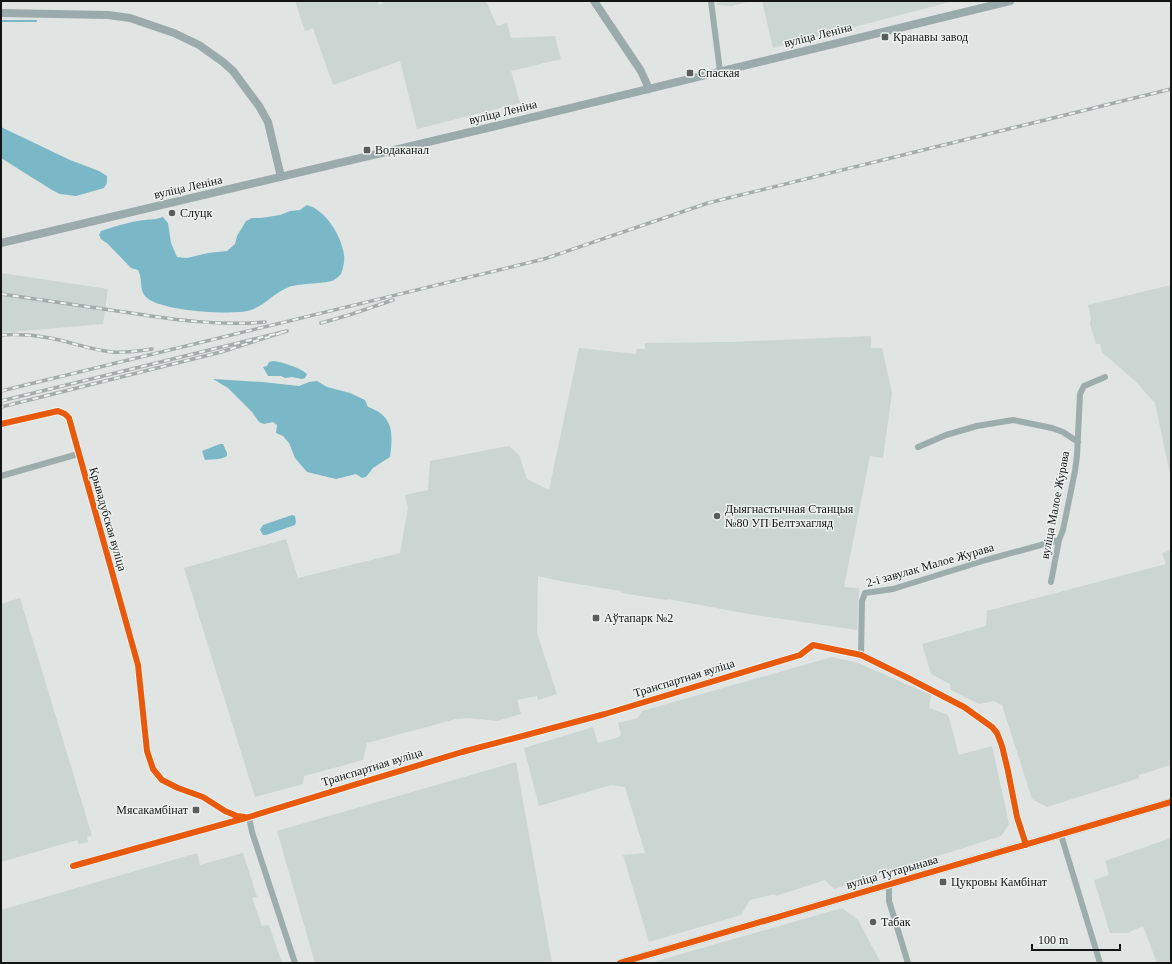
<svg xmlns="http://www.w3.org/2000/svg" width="1172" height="964" font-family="Georgia,serif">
<rect width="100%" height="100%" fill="#e0e4e2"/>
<path fill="#cbd5d2" d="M295 1H377L379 5 386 1H486L497 26 507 23 511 38 555 36 561 59 511 71 520 103 417 129 400 61 333 85 313 28 305 31Z
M717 1H750L732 6 718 5Z
M762 1H954L773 48Z
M1 273 108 289 103 324 1 333Z
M1171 285V479L1155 403 1135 381 1102 352 1100 344H1096L1090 324 1091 318 1088 305Z
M871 336V348H882L892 393 883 458 870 456 844 587 859 588 857 630 749 614 668 599 667 600 621 593V591L560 581 538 576 537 633 557 694 538 700 537 696 517 700 521 714 497 721 470 718 456 719 367 743 363 760 304 776 303 784 255 797 184 568 286 539 298 578 400 553 408 508 405 495 428 490 430 461 509 446 519 455 527 479 549 490 579 348 636 354 637 349H645V343L732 342Z
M1171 550V765L1139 775V778L1047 807 1032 799 1002 705 994 701 979 704 951 690 950 684 931 674 922 644 986 626 987 611 1166 564 1162 553Z
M20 598 92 836 87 837 88 842 79 844 77 840 1 862V604Z
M832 657 858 663 931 695 929 708 948 715 959 755 992 746 1009 824 1001 836 834 889 825 880 776 896 775 894 750 900 741 915 649 942 623 855 645 853 625 787 611 785 539 806 524 748 593 727 598 743 619 737 621 734 618 723 638 718 642 711Z
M516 762 552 963H315L277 831Z
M1171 838V963H1157L1143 926 1127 933H1110L1094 880 1109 875 1105 861Z
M197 853 200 865 243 853 257 897 252 898 262 926 269 925 282 963H1V910Z
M842 908 858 920 881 963H650Z"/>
<path fill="#7ab8c8" d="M1 127 70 160 99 171 107 176V183L104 188 76 196 60 194 52 190 1 158Z
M307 205C326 210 342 237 344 255 345 261 343 268 341 274 339 276 337 278 334 280 327 284 299 283 289 287 273 293 263 308 247 311 228 315 157 311 145 296 139 289 143 279 138 270L131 268 108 244 101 239 99 235 101 231C115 226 129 222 144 220 152 219 155 220 163 217L168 223 171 243 177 257 187 258 208 253 227 251 235 244 237 236 246 221 252 218H261L280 215 290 211 300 210Z
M273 361C282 362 301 368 307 374L305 378 302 379 292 377 285 378 281 376H268L263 367 267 366 269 362Z
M213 379 262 382 299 386 309 382 317 381 327 387 350 393 365 400 368 407C394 416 393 433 390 457L373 468 366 477 362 478 356 474 336 479 307 472 295 458 289 443 283 436 276 433 277 425 273 422 264 424 259 422 252 412 228 388Z
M220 444H223L227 453V456C221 460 212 459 205 460L202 451Z
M292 515 295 516 296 522 295 525 266 535H263L260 530 263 525Z"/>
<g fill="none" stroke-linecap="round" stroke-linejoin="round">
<path stroke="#7ab8c8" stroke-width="2" d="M1 21H36"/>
<path stroke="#9cadac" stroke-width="6" d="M711 1 720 71
M1 424 58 411 65 414 69 418 138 665 147 751 153 769 162 780 178 788 203 797 225 811 237 816H243
M918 447 946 435 977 426 1013 420 1052 428 1063 432 1078 442
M1 476 78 454
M1051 582 1059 540 1063 530 1075 471 1077 456 1080 394 1084 386 1105 377
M861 655 862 601 865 593 893 589 986 560 1059 540
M249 817 252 832 295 963
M1061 835 1100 963
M73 866 249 817 462 752 605 714 800 655 813 645 861 655 906 677 964 707 992 727 997 733 1002 746 1008 771 1017 817 1026 845
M889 884V901L908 963"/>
<path stroke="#9babab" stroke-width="8" d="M594 1 641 71 649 89
M1 13 108 15 130 18 174 33 199 45 223 62 233 71 259 106 268 122 281 177
M1 243 500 125 1010 1
M620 963 1171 802"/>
<g stroke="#a3acab" stroke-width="3.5">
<path id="rail" d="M1 294C44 300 88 307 131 313 176 320 220 326 265 322
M321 323 349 315 393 300
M1 335C17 334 34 335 50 338 71 342 91 350 112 352 126 353 139 351 152 349
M1 391 544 259 708 203 1171 89
M1 401 287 331 221 352 1 407"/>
</g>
<use href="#rail" stroke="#ecf2f0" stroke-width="2" stroke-dasharray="6" stroke-linecap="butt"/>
<g stroke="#ecf2f0" stroke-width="8">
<path id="cycleway" d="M1 424 58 411 65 414 69 418 138 665 147 751 153 769 162 780 178 788 203 797 225 811 237 816 245 817
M73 866 249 817 462 752 605 714 800 655 813 645 861 655 906 677 964 707 992 727 997 733 1002 746 1008 771 1017 817 1026 845
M620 963 1171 802"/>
</g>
<use href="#cycleway" stroke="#e8590c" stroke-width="6"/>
</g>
<g fill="#5b5d5d" stroke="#ecf2f0" stroke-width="1.5">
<rect x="881" y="33" width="8" height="8" rx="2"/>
<rect x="686" y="69" width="8" height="8" rx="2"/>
<rect x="363" y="146" width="8" height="8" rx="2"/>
<circle cx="172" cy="213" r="4"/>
<circle cx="717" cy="516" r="4"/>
<rect x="592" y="614" width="8" height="8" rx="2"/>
<rect x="192" y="806" width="8" height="8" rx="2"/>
<rect x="939" y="878" width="8" height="8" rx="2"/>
<circle cx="873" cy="922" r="4"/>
</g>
<g text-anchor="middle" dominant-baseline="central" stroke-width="3" stroke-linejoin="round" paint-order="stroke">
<g font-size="12" fill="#131515" stroke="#ecf2f0">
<text transform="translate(818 35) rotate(-14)">вуліца Леніна</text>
<text transform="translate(503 112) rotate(-14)">вуліца Леніна</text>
<text transform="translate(188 187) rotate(-13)">вуліца Леніна</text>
<text transform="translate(1055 505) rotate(-79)">вуліца Малое Журава</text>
<text transform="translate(108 519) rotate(74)">Крывадубская вуліца</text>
<text transform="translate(930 565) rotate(-16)">2-і завулак Малое Журава</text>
<text transform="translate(684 678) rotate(-17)">Транспартная вуліца</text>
<text transform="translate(372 767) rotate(-17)">Транспартная вуліца</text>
<text transform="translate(892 872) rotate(-16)">вуліца Тутарынава</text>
</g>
<g font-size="12" fill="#131515" stroke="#ecf2f0" text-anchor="start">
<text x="893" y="37">Кранавы завод</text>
<text x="698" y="73">Спаская</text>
<text x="375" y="150">Водаканал</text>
<text x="180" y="213">Слуцк</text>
<text x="725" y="509">Дыягнастычная Станцыя<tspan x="725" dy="14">№80 УП Белтэхагляд</tspan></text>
<text x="604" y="618">Аўтапарк №2</text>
<text x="188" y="810" text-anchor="end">Мясакамбінат</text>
<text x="951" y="882">Цукровы Камбінат</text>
<text x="881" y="922">Табак</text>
</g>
</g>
<rect width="1172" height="964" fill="none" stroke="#131515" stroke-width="4"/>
<path d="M1032 944v6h88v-6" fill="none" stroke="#131515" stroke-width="2"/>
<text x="1038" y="944" font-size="12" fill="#131515" stroke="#ecf2f0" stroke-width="3" paint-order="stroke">100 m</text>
</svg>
